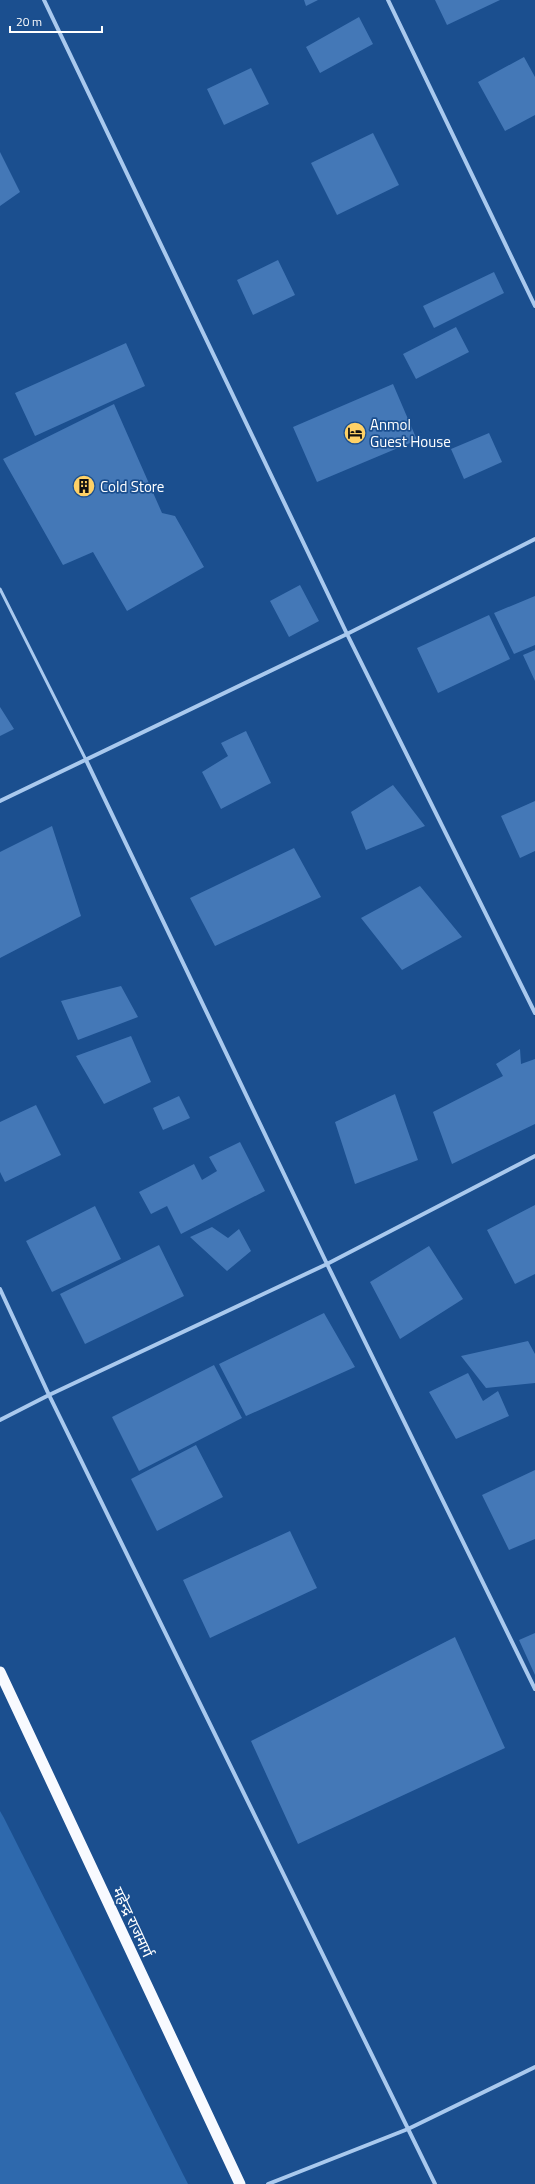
<svg xmlns="http://www.w3.org/2000/svg" width="535" height="2184" font-family="'Titillium Web','Noto Sans Devanagari',sans-serif">
<rect width="100%" height="100%" fill="#1b4f8f"/>
<path fill="#2e69ad" d="M0 1811 4 1818 188 2184H0Z"/>
<path fill="#4478b7" d="M304 0H318L306 6Z
M435 0H500L447 25Z
M359 17 373 44 320 73 306 47Z
M524 57 535 77V115L505 131 478 82Z
M251 68 269 104 224 125 207 89Z
M373 133 399 185 337 215 311 163Z
M0 152 20 192 0 206Z
M278 260 295 295 253 315 237 280Z
M494 272 504 293 434 328 423 306Z
M456 327 469 352 416 379 403 354Z
M126 343 145 386 35 436 15 393Z
M393 384 417 440 317 482 293 427Z
M114 404 162 513 175 516 204 567 127 611 93 552 63 565 3 459Z
M489 433 502 462 464 479 451 449Z
M300 585 319 621 289 637 270 601Z
M535 596V645L514 654 494 613Z
M489 615 510 659 438 693 417 648Z
M535 650V681L523 655Z
M0 707 14 729 0 736Z
M246 731 271 783 221 809 202 772 228 756 221 743Z
M393 785 425 826 366 850 351 812Z
M535 801V851L520 858 501 816Z
M52 826 81 916 0 958V852Z
M294 848 321 897 215 946 190 898Z
M420 886 462 937 402 970 361 918Z
M121 986 138 1017 78 1040 61 1001Z
M131 1036 151 1082 104 1104 76 1056Z
M520 1049 521 1064 535 1059V1124L452 1164 433 1112 503 1076 496 1064Z
M395 1094 418 1160 355 1184 335 1122Z
M179 1096 190 1118 163 1130 153 1108Z
M36 1105 61 1155 5 1182 0 1172V1122Z
M240 1142 265 1191 181 1234 167 1206 151 1214 139 1192 194 1164 202 1180 217 1171 209 1157Z
M535 1205V1274L515 1284 487 1230Z
M95 1206 121 1259 52 1292 26 1241Z
M212 1227 228 1238 239 1229 251 1251 227 1271 190 1237Z
M159 1245 184 1296 85 1344 60 1294Z
M429 1246 463 1299 400 1339 370 1282Z
M324 1313 355 1367 246 1416 219 1364Z
M528 1341 535 1354V1383L486 1388 461 1356Z
M214 1365 242 1418 139 1471 112 1417Z
M468 1373 483 1401 498 1391 509 1416 456 1439 429 1392Z
M196 1445 223 1497 157 1531 131 1479Z
M535 1470V1539L509 1550 482 1495Z
M290 1531 317 1588 210 1638 183 1580Z
M535 1633V1675L519 1640Z
M455 1637 505 1748 298 1844 251 1741Z"/>
<g fill="none" stroke-linecap="round" stroke-linejoin="round">
<path stroke="#a9c9ee" stroke-width="3" d="M0 589 86 760"/>
<path stroke="#a9c9ee" stroke-width="4" d="M44 0 347 634 535 1013
M388 0 535 306
M86 760 327 1264 535 1689
M0 801 347 634 535 539
M0 1289 49 1395 435 2184
M0 1420 49 1395 327 1264 535 1156
M268 2184 408 2129 535 2067"/>
<path stroke="#f8faff" stroke-width="11" d="M0 1672 240 2184"/>
</g>
<defs>
<g id="hotel-disc" transform="scale(1.15)"><circle r="9.5" fill="#ffd166" stroke="#1b4f8f"/><path d="M-6-4.5h1.5V1H6V5H4.5V3h-9V5H-6ZM-4 0a1.8 1.8 0 1 1 3.6 0ZM.5 0V-2.5h3Q6-2.5 6 0Z" fill="#111"/></g>
<g id="building-disc" transform="scale(1.15)"><circle r="9.5" fill="#ffd166" stroke="#1b4f8f"/><path d="M-4-6H4V6H1V3H-1V6H-4ZM-2.5-4.3h1.7v1.8h-1.7ZM.8-4.3h1.7v1.8H.8ZM-2.5-1h1.7V.8h-1.7ZM.8-1h1.7V.8H.8Z" fill="#111"/></g>
</defs>
<g fill-rule="evenodd">
<use href="#hotel-disc" x="355" y="433"/>
<use href="#building-disc" x="84" y="486"/>
</g>
<g text-anchor="middle" dominant-baseline="central" stroke-width="3.5" stroke-linejoin="round" paint-order="stroke">
<g font-size="15" fill="#fff" stroke="#1b4f8f" text-anchor="start">
<text x="370" y="424">Anmol<tspan x="370" dy="17">Guest House</tspan></text>
<text x="100" y="486">Cold Store</text>
</g>
<g font-size="15" fill="#fff" stroke="#1b4f8f">
<text transform="translate(133 1922) rotate(65)">महेन्द्र राजमार्ग</text>
</g>
</g>
<path d="M10 26v6h92v-6" fill="none" stroke="#ffffff" stroke-width="2"/>
<text x="16" y="26" font-size="12" fill="#ffffff" stroke="#1b4f8f" stroke-width="3" paint-order="stroke">20 m</text>
</svg>
